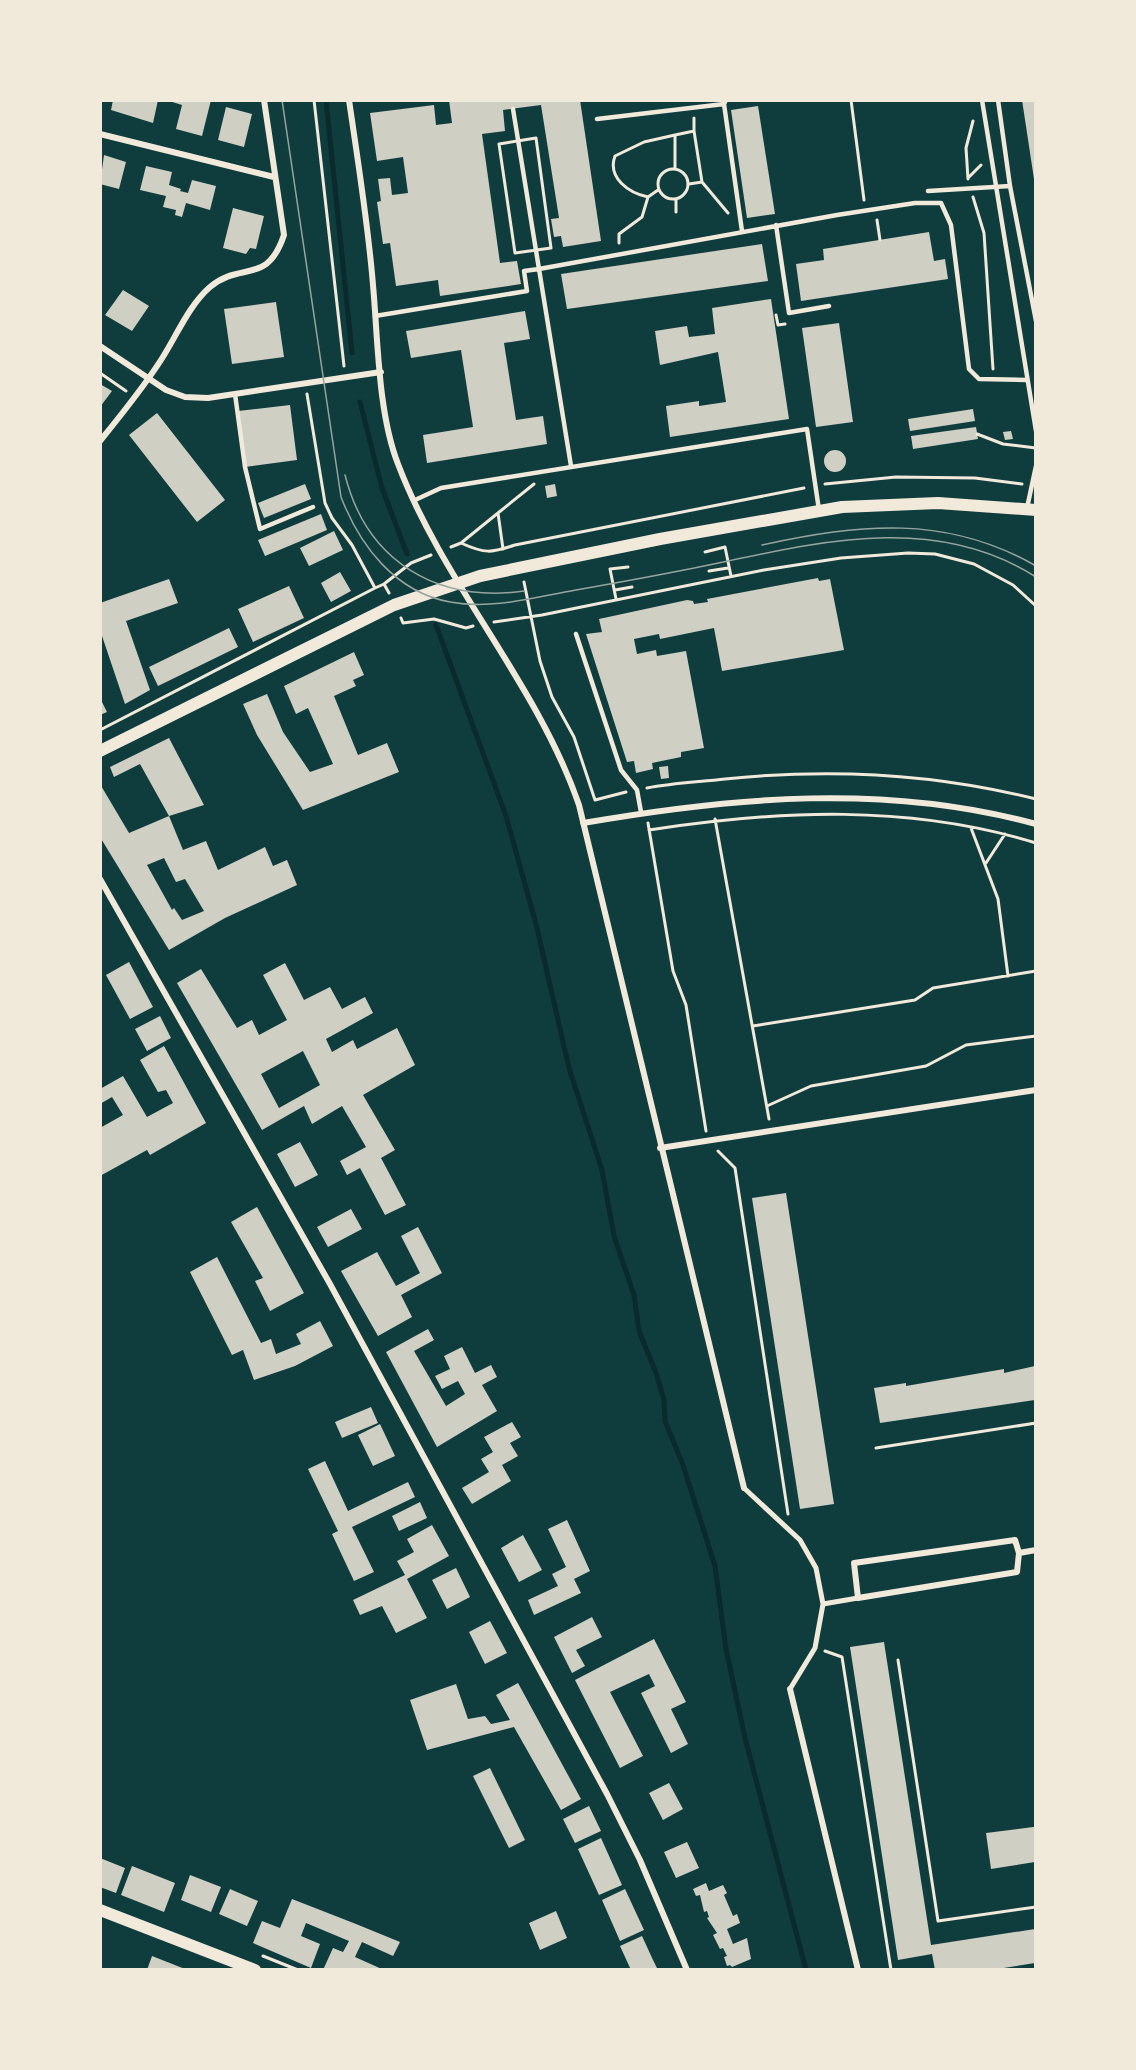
<svg xmlns="http://www.w3.org/2000/svg" width="1136" height="2070" font-family="'Fira Sans Condensed',sans-serif">
<rect width="100%" height="100%" fill="#0f3d3e"/>
<g fill="none" stroke-linecap="round" stroke-linejoin="round">
<path stroke="#0a2a2b" stroke-width="5" d="M326 100 352 353
M360 402 382 488 407 554
M436 625 506 816 536 924 569 1068 602 1170 614 1236 634 1295 639 1331 656 1373 664 1400 665 1421 683 1465 715 1566 726 1649 745 1738 806 1970"/>
</g>
<path fill="#cfcfc3" fill-rule="evenodd" d="M113 100H158L153 123 111 110Z
M211 100 202 136 176 129 182 105 166 100Z
M449 100H580L601 241 563 247 561 236 554 237 551 219 559 218 541 105 503 110 505 131 482 134 500 263 517 261 521 284 440 296 438 280 396 286 390 243 383 244 377 202 381 201 378 179 390 178 392 195 408 193 403 157 377 161 370 113 434 105 436 125 452 123Z
M1022 100H1035V179H1034Z
M758 106 775 214 747 218 731 110Z
M226 107 252 114 244 147 218 140Z
M104 155 126 162 119 189 100 184Z
M146 166 172 172 169 185 181 189 180 191 188 193 192 180 216 186 210 210 186 203 182 217 175 215 176 210 163 207 166 196 140 190Z
M233 208 264 216 256 249 250 248 246 254 223 248Z
M929 232 934 261 945 259 948 279 801 301 796 264 824 260 823 249Z
M762 244 768 281 567 309 561 274Z
M123 290 149 306 132 331 105 315Z
M771 299 789 419 670 437 666 406 699 401V406L726 402 718 352 660 365 655 331 687 326 689 337 715 334 712 308Z
M276 302 284 357 232 364 224 309Z
M525 311 530 339 504 343 516 420 543 416 547 444 427 463 423 435 473 427 461 350 411 358 406 331Z
M839 323 853 422 816 427 802 328Z
M100 384 112 391 100 407Z
M290 405 297 460 245 467 238 411Z
M973 409 975 421 910 431 908 419Z
M157 413 225 500 197 522 129 435Z
M976 427 978 439 913 449 911 436Z
M1011 431 1013 439 1005 440 1003 432Z
M824 461a11 11 0 1 1 22 0a11 11 0 1 1-22 0Z
M305 484 311 499 264 518 258 503Z
M555 484 557 496 547 498 545 486Z
M321 514 327 530 265 556 258 540Z
M334 531 343 550 309 566 300 548Z
M340 572 351 591 331 602 321 583Z
M818 578 819 581 830 579 844 650 722 671 714 628 660 639 659 634 634 639 637 654 656 650 657 656 686 651 704 748 681 752V757L652 763 653 769 636 773 634 761 627 762 586 634 602 632 599 619 687 600 693 601 694 604 708 602 707 599Z
M169 579 178 603 126 621 150 690 125 704 100 630V603Z
M289 586 304 618 253 642 238 609Z
M229 628 238 647 158 686 149 667Z
M354 652 364 675 353 680 356 686 334 696 358 755 387 743 399 772 303 810 257 735 243 704 267 694 283 732 310 772 333 764 308 708 296 714 284 686Z
M100 698 107 712 100 715Z
M169 738 204 805 169 816 183 850 206 841 218 870 265 847 273 866 287 860 297 885 225 918 169 950 100 837V784L129 833 169 816 140 764 114 777 110 767ZM164 858 176 882 185 879 204 911 182 920 174 908 172 910 147 865Z
M668 766 669 778 661 779 659 767Z
M129 962 153 1007 130 1019 106 975Z
M285 963 304 1000 330 987 342 1009 365 997 373 1013 326 1039 332 1052 353 1040 357 1049 397 1028 415 1065 363 1095 395 1150 381 1158 406 1205 385 1215 360 1168 347 1175 340 1161 366 1147 342 1106 312 1124 304 1106 262 1130 177 983 201 969 237 1028 252 1020 259 1035 287 1020 263 975ZM303 1051 320 1085 279 1108 261 1074Z
M160 1016 171 1038 147 1051 135 1029Z
M164 1046 206 1123 150 1155 147 1150 100 1176V1128L123 1115 112 1097 100 1104V1089L123 1076 147 1117 173 1103 166 1090 158 1092 140 1060Z
M300 1142 318 1175 295 1187 277 1154Z
M786 1193 834 1504 800 1509 752 1198Z
M257 1207 304 1293 270 1311 255 1281 263 1278 231 1222Z
M351 1209 362 1229 328 1247 317 1227Z
M418 1227 442 1273 401 1295 412 1317 378 1336 341 1271 377 1252 396 1286 420 1273 401 1236Z
M217 1257 261 1343 271 1339 276 1354 301 1344 296 1334 320 1321 333 1346 295 1366 254 1380 243 1350 232 1355 190 1272Z
M428 1329 434 1340 414 1351 446 1406 465 1394 458 1381 442 1389 435 1376 450 1369 444 1356 462 1347 475 1373 491 1365 497 1377 482 1385 497 1411 437 1447 386 1352Z
M1035 1366V1400L880 1423 874 1388 906 1383V1386L1004 1369V1373Z
M371 1407 378 1423 342 1438 335 1422Z
M512 1422 521 1437 510 1443 518 1456 502 1465 511 1481 472 1504 462 1488 489 1472 481 1459 493 1452 484 1437Z
M380 1424 395 1456 373 1466 358 1435Z
M325 1461 348 1511 408 1482 415 1497 352 1527 374 1572 354 1581 332 1534 338 1531 308 1469Z
M420 1502 427 1518 399 1531 392 1516Z
M567 1520 590 1571 574 1579 581 1593 534 1615 528 1600 558 1586 552 1574 566 1567 548 1529Z
M432 1525 449 1556 407 1579 427 1618 396 1633 382 1606 360 1615 353 1600 405 1575 397 1561 414 1552 407 1539Z
M523 1535 542 1570 519 1582 501 1548Z
M456 1568 470 1597 447 1609 432 1580Z
M592 1617 602 1637 576 1650 585 1666 572 1673 554 1637Z
M490 1621 507 1653 485 1664 469 1632Z
M654 1639 686 1702 671 1709 688 1744 671 1753 641 1693 655 1686 649 1674 610 1692 643 1756 620 1768 575 1680Z
M884 1642 931 1945 1035 1929V1963L991 1970H935L932 1954 898 1960 850 1647Z
M518 1683 581 1799 561 1810 514 1727 427 1750 410 1700 456 1684 468 1719 485 1716 491 1724 510 1720 496 1695Z
M490 1768 525 1840 509 1848 473 1776Z
M669 1783 683 1809 663 1820 649 1793Z
M589 1806 601 1831 575 1843 563 1819Z
M1033 1827H1035V1862L991 1869 986 1833Z
M601 1838 622 1885 599 1895 578 1849Z
M687 1842 699 1868 676 1878 664 1852Z
M100 1858 125 1868 116 1893 100 1887Z
M132 1866 175 1883 164 1912 121 1895Z
M190 1875 221 1887 211 1912 181 1900Z
M706 1883 709 1891 723 1885 727 1893 724 1895 733 1916 737 1914 740 1923 727 1929 733 1944 747 1938 751 1959 732 1967 730 1965 727 1966 724 1957 727 1956 723 1948 720 1949 713 1935 717 1933 707 1918 709 1917 707 1911 704 1912 700 1895 696 1896 693 1889Z
M230 1889 258 1901 247 1926 219 1914Z
M625 1889 644 1930 620 1941 602 1900Z
M292 1899 356 1924 400 1942 393 1956 362 1942 355 1957 384 1970H323L333 1948 343 1952 349 1941 306 1923 301 1936 320 1944 311 1968 253 1943 262 1921 280 1928Z
M556 1911 567 1938 540 1950 529 1923Z
M642 1936 653 1960 658 1970H631L620 1946Z
M152 1956 185 1969V1970H147Z"/>
<g fill="none" stroke-linecap="round" stroke-linejoin="round">
<path stroke="#f1e9da" stroke-width="3" d="M314 100 344 366
M851 100 864 200
M694 131V118
M675 135 694 131 702 182 689 184
M536 138 551 248 515 253 499 144Z
M658 184a15 15 0 1 1 30 0a15 15 0 1 1-30 0Z
M969 177 981 165
M968 179 966 148 973 121
M702 182 728 213
M648 197 658 190
M973 197 984 233 993 369
M676 200V212
M877 220 880 240
M619 243V234L642 217 648 197C629 193 607 178 615 156L644 142 675 135V168
M776 315 778 325 785 324
M100 373 126 391
M307 394 325 503 332 518 352 545 375 588 384 584 389 593
M977 434 1003 444 1036 448
M825 484 896 477 975 478 1022 484
M461 543 498 513
M451 547 461 543C485 554 491 553 515 545L804 488
M503 549 498 513 534 484
M705 552 725 547 731 576
M709 571 728 568
M524 582 540 661 552 697 574 737 595 800
M384 584 411 563 431 555
M615 590 632 587
M616 599 610 569 628 567
M401 618 403 623 434 619 466 628 473 626
M494 622 542 615 764 570 841 558 908 553 935 554 974 564 1013 585 1036 606
M100 730 375 588
M647 788C673 783 699 782 725 779 831 768 933 773 1036 799
M595 800 626 792
M715 819 769 1119
M648 823 673 971 686 1005 706 1131
M971 828 998 899 1008 976
M649 830C778 810 910 804 1036 843
M986 863 1005 834
M753 1026 915 1000 933 988 1036 971
M767 1106 811 1086 926 1066 966 1045 1036 1036
M718 1151 735 1168 788 1514
M876 1448 1036 1423
M825 1651 842 1657 891 1970
M898 1660 938 1921 1036 1907
M263 1956 298 1970"/>
<path stroke="#f1e9da" stroke-width="4.5" d="M726 100 724 104 742 231
M982 100 1036 431
M998 100 1010 186 1036 321
M513 109 539 269 837 215 915 203H941L951 225 969 369 979 379 1027 380
M597 119 724 104
M928 191 1010 186
M776 225 789 313 829 306
M375 316 527 291 524 271 539 269 571 466
M235 394 245 467 260 529 313 507
M415 500 441 488 807 429 819 510
M1027 508 1036 466
M576 634 621 770 637 790 641 812"/>
<path stroke="#f1e9da" stroke-width="5" d="M744 1488 800 1540 816 1568 823 1604
M790 1689 815 1648 823 1604 858 1598"/>
<path stroke="#f1e9da" stroke-width="6" d="M349 100C358 162 368 223 373 285 378 340 378 413 398 464 444 585 537 683 579 805L744 1488
M100 134 274 177
M100 346 166 390 185 397 208 398 381 372
M100 441C122 414 143 388 161 360 176 337 189 305 210 287 241 261 267 286 284 235L264 100
M583 823C733 797 887 783 1036 824
M100 879 330 1284 607 1794 640 1860 687 1970
M660 1148 1036 1090
M1015 1540 1019 1553 1017 1572 858 1598 854 1563Z
M1019 1553 1036 1550
M790 1689 858 1970"/>
<path stroke="#f1e9da" stroke-width="12" d="M100 751 394 605 480 576 660 539 842 507 938 503 1036 510
M100 1910 255 1970"/>
<path stroke="#97a49c" stroke-width="1.5" d="M282 100 341 497C360 546 395 592 450 602 493 610 535 597 576 590 627 581 677 572 728 561 832 539 940 516 1036 577
M345 475C367 562 437 603 524 591
M762 545C860 524 946 514 1036 566"/>
</g>
<rect width="1136" height="2070" fill="none" stroke="#f1e9da" stroke-width="204"/>
</svg>
